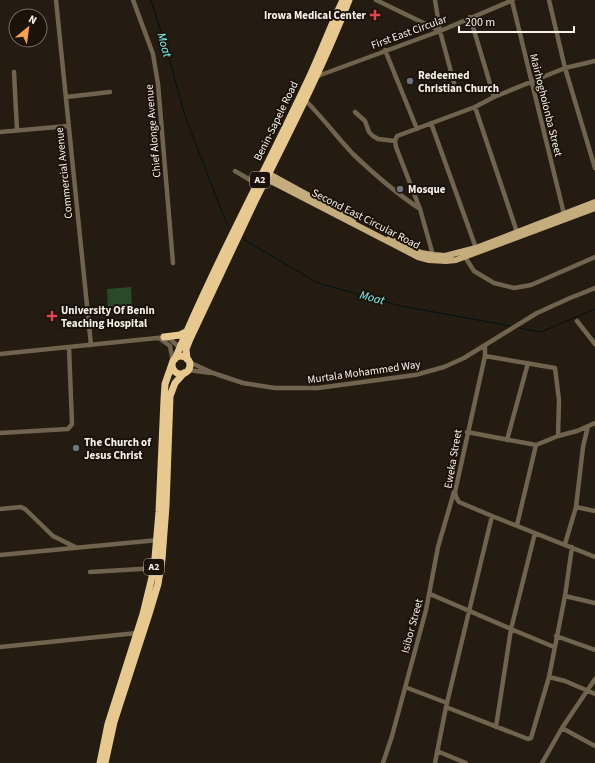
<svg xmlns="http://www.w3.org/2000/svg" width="595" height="763" font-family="'Source Sans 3',sans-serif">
<rect width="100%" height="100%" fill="#241b11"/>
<path fill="#2a4a27" d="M131 287 132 308 108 310 107 289Z"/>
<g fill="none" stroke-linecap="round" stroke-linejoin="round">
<path stroke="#001213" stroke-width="1" d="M151 0 167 51 185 116 227 225
M243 237 246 241 318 283 401 306 511 326
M519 328 541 332 595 309"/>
<path stroke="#70644e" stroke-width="4.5" d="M56 0 91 345
M133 0 153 54 158 84 173 263
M376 0 440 31
M435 0 440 31 454 83
M549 0 565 68 595 168
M512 1 564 214
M470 17 494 97
M385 50 417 129
M14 72 17 130
M315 77 440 31 513 0
M66 97 110 92
M306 101C323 118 337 137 353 154 374 174 396 193 420 209
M475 107 517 232
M355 112 365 121 369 132 373 136 378 139 395 141
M431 123 476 248
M0 132 68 126
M235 171 257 184
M433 255 420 209 396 147 395 141 397 136 475 107 494 97 565 68 595 61
M465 257 474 271 494 283 514 288 531 285 595 257
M577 321 595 344
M159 338 170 346 173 362
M485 346V356L455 492 456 497 459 502 492 516 595 557
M0 354 157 338 170 339 181 349
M485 356 555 368 559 400 558 436
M189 362 213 373 243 383 275 388H318L415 375 444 367 464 358 537 313 570 298 595 288
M188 370 211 373
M467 432 536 445 558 436 577 431 595 423
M0 433 68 429 72 424 69 347
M507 440 528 363
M576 507 595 511
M0 509 21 507 25 509 53 536 75 547
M517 525 536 445
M565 544 576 507 583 447 588 426
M0 555 158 540
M90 572 157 568
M430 594 511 629 554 647
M565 596 595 603
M556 636 595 650
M0 647 137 633
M549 677 565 681 595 694
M405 687 447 703
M446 707 528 739 531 738 549 677 565 596 572 547
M496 727 511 629 535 533
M562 728 595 746
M437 751 466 763
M383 763 392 736 426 610 438 547 454 492
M435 763 446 707 492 516
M542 763 562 728 595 679"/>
<path stroke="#c5ac7d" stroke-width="6" d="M269 174 353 220
M267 179 418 257 429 260 446 261 456 260 595 208
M389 239 421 253 433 255 445 256 476 248 595 202"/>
<path stroke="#e7c990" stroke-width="7" d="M164 337 180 335 188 331
M172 365a9 9 0 1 1 18 0a9 9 0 1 1-18 0Z
M175 359C215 263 265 172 309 78 321 52 331 25 343 0
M187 359 186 349 190 339C212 293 233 247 255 201 288 135 322 69 349 0
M100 763 108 724 143 614 154 569 159 512 164 400 165 384 172 364
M105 763 114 722 149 614 158 584 162 559 166 506 170 396 175 383 184 373"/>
</g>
<g fill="#e0444e" stroke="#1b1209" stroke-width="1.5">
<path d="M373 9h4v4h4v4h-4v4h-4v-4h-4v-4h4z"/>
<path d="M50 310h4v4h4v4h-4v4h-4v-4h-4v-4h4z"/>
</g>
<g fill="#6b7280" stroke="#1b1209" stroke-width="1.5">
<circle cx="410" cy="81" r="4"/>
<circle cx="400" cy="189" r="4"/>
<circle cx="76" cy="448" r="4"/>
</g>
<g text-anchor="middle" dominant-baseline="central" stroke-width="4" stroke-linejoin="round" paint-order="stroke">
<g fill="#1b1209" stroke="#b6afa7" stroke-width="1">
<rect x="250" y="172" width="20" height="16" rx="3"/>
<rect x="144" y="559" width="20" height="16" rx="3"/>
</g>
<g font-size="10" font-weight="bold" fill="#f8f2eb">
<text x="260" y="180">A2</text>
<text x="154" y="567">A2</text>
</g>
<g font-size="11" font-weight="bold" fill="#f8f2eb" stroke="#1b1209" text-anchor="start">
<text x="366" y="15" text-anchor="end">Irowa Medical Center</text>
<text x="418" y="75">Redeemed<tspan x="418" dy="13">Christian Church</tspan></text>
<text x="408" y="189">Mosque</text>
<text x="61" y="310">University Of Benin<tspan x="61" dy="13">Teaching Hospital</tspan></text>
<text x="84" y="442">The Church of<tspan x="84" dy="13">Jesus Christ</tspan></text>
</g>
<g font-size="11" fill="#f8f2eb" stroke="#1b1209">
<text transform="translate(409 32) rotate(-20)">First East Circular</text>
<text transform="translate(546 105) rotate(76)">Mairhoghoionba Street</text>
<text transform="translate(276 121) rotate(-64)">Benin-Sapele Road</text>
<text transform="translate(153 131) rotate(-95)">Chief Alonge Avenue</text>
<text transform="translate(64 173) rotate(-96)">Commercial Avenue</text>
<text transform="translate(366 219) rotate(27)">Second East Circular Road</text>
<text transform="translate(364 372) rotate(-8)">Murtala Mohammed Way</text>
<text transform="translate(453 459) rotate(-80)">Eweka Street</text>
<text transform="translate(412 626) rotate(-75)">Isibor Street</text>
</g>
<g font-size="12" font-style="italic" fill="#7af7fc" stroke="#1b1209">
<text transform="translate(164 45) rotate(74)">Moat</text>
<text transform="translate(372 298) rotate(15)">Moat</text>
</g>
</g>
<g transform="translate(28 28) rotate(29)"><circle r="19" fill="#1b1209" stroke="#736c63"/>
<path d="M0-3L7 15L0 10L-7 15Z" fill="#f9a04c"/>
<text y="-6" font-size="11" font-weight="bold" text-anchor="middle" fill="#f8f2eb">N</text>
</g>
<path d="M459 26v6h115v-6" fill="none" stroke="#f8f2eb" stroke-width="2"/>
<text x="465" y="26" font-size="12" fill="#f8f2eb" stroke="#1b1209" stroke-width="3" paint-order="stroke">200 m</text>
</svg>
